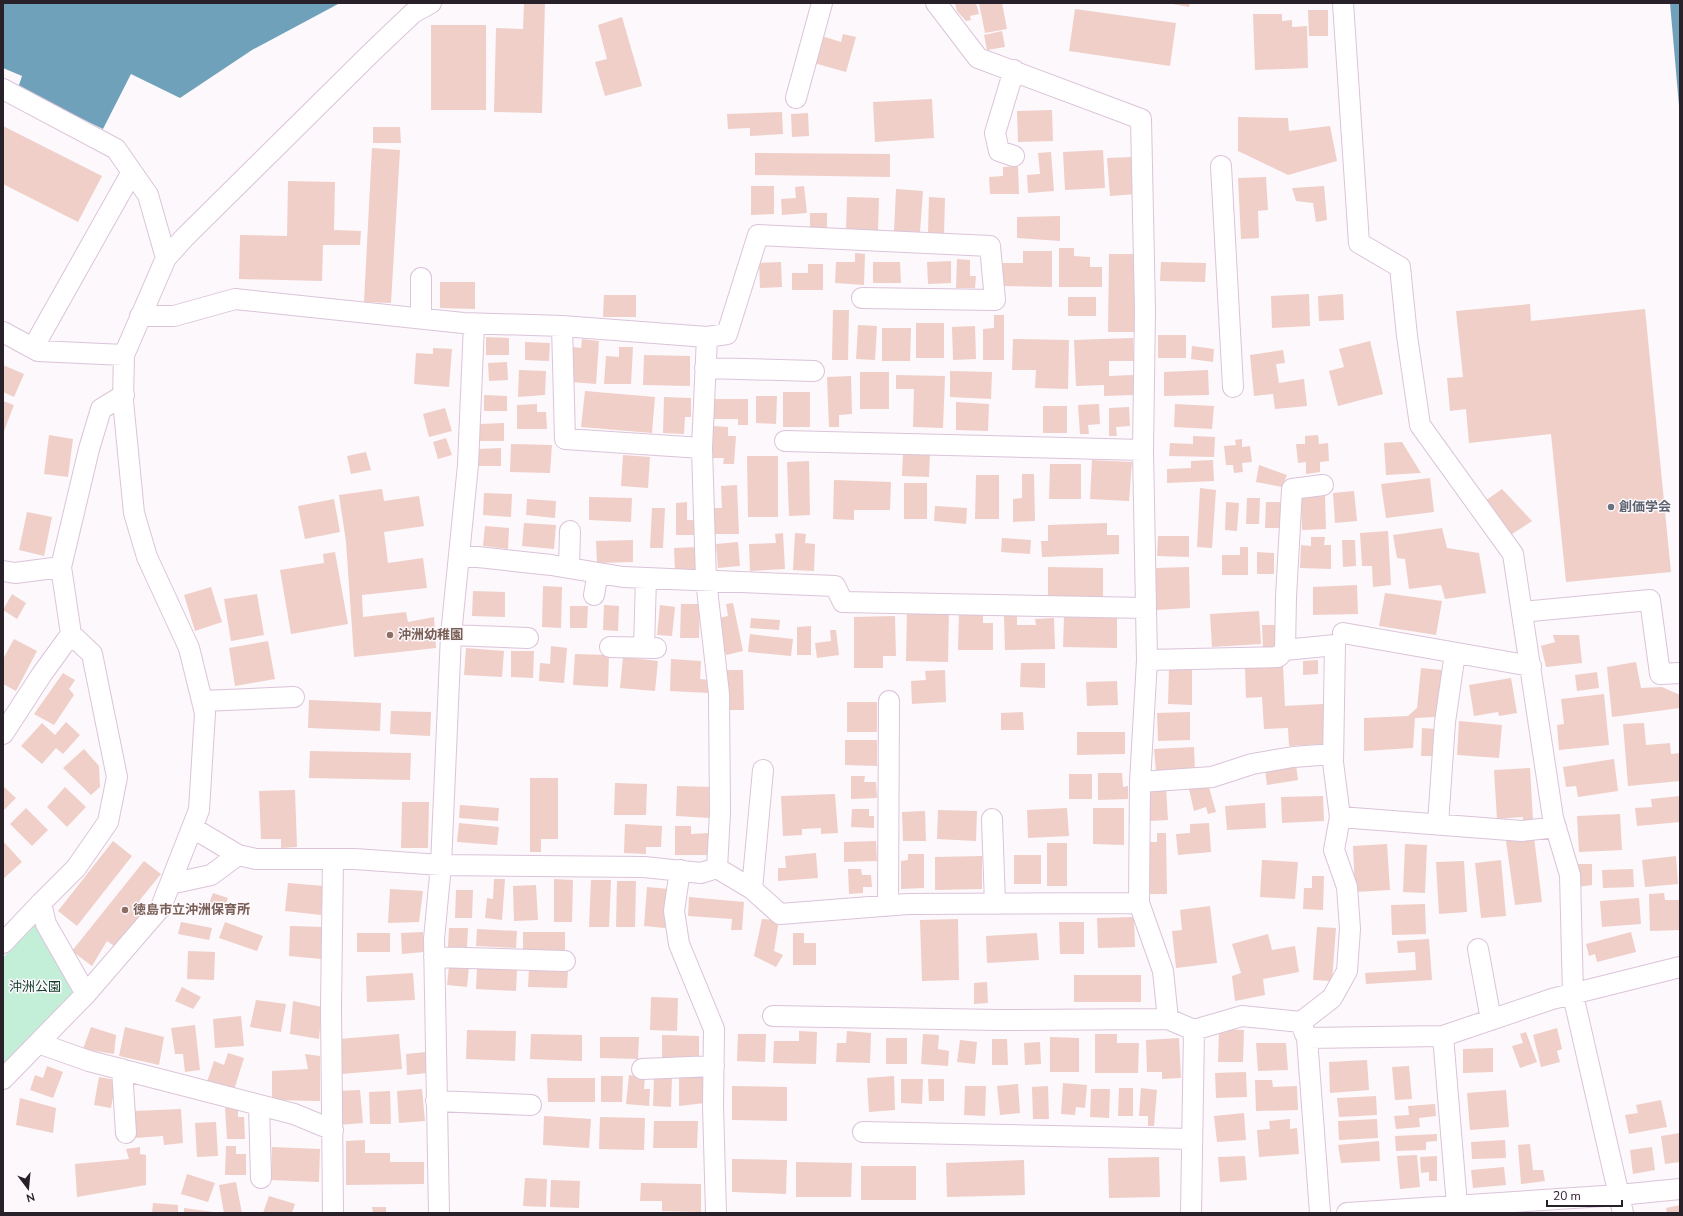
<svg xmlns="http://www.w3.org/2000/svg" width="1683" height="1216" font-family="'Nunito Sans','Noto Sans JP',sans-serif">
<rect width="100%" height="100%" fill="#fcf8fc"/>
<path fill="#c3efd9" d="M34 923 74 992 3 1068V958Z"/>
<path fill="#6fa2ba" d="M3 3H340L252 50 180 98 131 74 103 129 18 88 22 76 3 68Z
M1670 3H1680V117Z"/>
<path fill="#f0cfc8" d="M524 3H545L542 113 494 112 496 28 523 29Z
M955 3H976L979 14 970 16 971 20 966 21 957 11Z
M979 3H1002L1007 29 985 33Z
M1167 3H1190L1189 7Z
M1075 9 1176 23 1170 66 1069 51Z
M1308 10H1328V36H1309Z
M1253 14H1282V21L1292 20V27L1307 26 1308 68 1255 70Z
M622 17 642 86 605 96 595 62 607 59 598 25Z
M431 25H486V110H431Z
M1002 31 1005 47 987 50 984 35Z
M843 34 856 37 846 72 814 63 822 36 841 42Z
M932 99 934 138 875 142 873 102Z
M1052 110 1053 141 1018 142 1017 111Z
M782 112 783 134 750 136V128L728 129 727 114Z
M808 113 809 136 792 137 791 114Z
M1238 117 1288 118 1289 131 1330 126 1337 161 1288 175 1238 151Z
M3 126 102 176 78 222 3 184Z
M373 127H400L401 143H373Z
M372 148 400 150 391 303 364 302Z
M1103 150 1105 188 1065 190 1063 152Z
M1051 152 1054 191 1028 193 1027 175 1040 174 1038 153Z
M755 153 890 154V177L755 175Z
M1133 157 1136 194 1110 196 1107 158Z
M1018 166 1019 194H990L989 177 1003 176V167Z
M1266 177 1268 210 1258 211 1259 238 1241 239 1238 178Z
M288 181 335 182 334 230 361 231 360 245H323L322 281 239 279 240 235 287 236Z
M751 186H774V214L751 215Z
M804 186 807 213 782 215 781 199 796 198 795 187Z
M1324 186 1327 220 1316 222 1313 203 1296 201 1292 188Z
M896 189 923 191 920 232 894 231Z
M847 197 879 198 878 231 846 230Z
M929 197 945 198 944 234 928 233Z
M810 213H827V228H810Z
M1060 216V241L1017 238V217Z
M1059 248H1074V256L1090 257V267H1102V287H1059Z
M1023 251H1052V287L1003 286V263H1023Z
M855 253 865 254 864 285 835 283 836 262H855Z
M1109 254H1136L1135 332H1108Z
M957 259 970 260V276H976L975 288H956Z
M951 261V283L928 284 927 262Z
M781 262 782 287 760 288 759 263Z
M873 262H900L901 283H873Z
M1161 262 1206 263 1205 282 1160 281Z
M808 264H823V290H792V273H808Z
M440 282H475V309L440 308Z
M1309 294 1310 326 1272 328 1271 296Z
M1343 294 1344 320 1319 321 1318 296Z
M604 295H636V317H603Z
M1068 297H1096V316H1068Z
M1530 304 1531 321 1645 309 1671 572 1566 582 1551 434 1469 443 1466 409 1450 411 1447 378 1463 377 1456 311Z
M833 310H849L848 360H832Z
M994 315H1004V360H983V329L994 328Z
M916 323H944V358H916Z
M858 325 877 326 875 360 856 359Z
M975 326 976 359 953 360 952 327Z
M882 328H911L910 361H882Z
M1158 335H1186V358H1158Z
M486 337 509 338V355H486Z
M1133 338 1134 361H1109V376L1133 375 1134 395 1104 396V385L1076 386 1074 340Z
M582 339 599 341 596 384 570 382 573 347 581 348Z
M1013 339 1069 340 1068 389 1035 388 1036 370H1012Z
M1370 341 1383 394 1338 406 1329 371 1344 367 1339 349Z
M525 342 550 343 549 361 525 360Z
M1192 346 1214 349 1213 362 1191 359Z
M619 347H633L631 384H604L606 356 619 357Z
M433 348 452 349 449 387 414 384 416 353 433 354Z
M1283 350 1285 363 1276 364 1279 383 1304 379 1307 406 1275 409 1273 394 1254 396 1250 355Z
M644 355 690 356V386L643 385Z
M507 362 508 380 489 381 488 363Z
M3 365 24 374 14 397 3 392Z
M519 370 546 371 545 395 518 397Z
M1208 370 1209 395 1164 396V372Z
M950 371 992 372 991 399 950 397Z
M860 372H889V409H860Z
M896 375 945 376 943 428 913 427 914 389H896Z
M851 376 852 414 839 415V427H829L827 377Z
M585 391 655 397 652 433 581 427Z
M783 392H810V427H783Z
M484 395 507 396V411H484Z
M756 396H777L776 424 756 423Z
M664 397 691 398V417H685L684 434 663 433Z
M714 399H748V425H738V419H714Z
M3 401 14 405 3 434Z
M956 402 989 404 988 431 956 430Z
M537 404V412H546L547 429H517V405Z
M1099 404 1100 424 1088 425 1089 434H1080L1078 405Z
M1175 404 1214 406 1212 429 1174 427Z
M1043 406H1067V433H1043Z
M1129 407 1130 426 1116 427 1117 436H1109V408Z
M445 408 452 431 429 437 423 414Z
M504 423V441H480L479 424Z
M713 426 728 427V436H736L734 464H723L724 458H712Z
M49 435 73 439 68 477 44 474Z
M1318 435 1319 444 1328 443 1329 461 1320 462V472L1306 474V462L1298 463 1296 444H1305V436Z
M1193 436 1215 437 1214 457 1169 456 1170 443 1193 444Z
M446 438 452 455 438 459 433 442Z
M1242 439V447L1250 446 1252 462 1242 463 1243 472 1234 473 1233 465H1226L1224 446 1236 445 1235 440Z
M1402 442 1421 473 1386 475 1384 443Z
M511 444 552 445 550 473 510 472Z
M501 448V466H478V449Z
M366 452 371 470 351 474 347 456Z
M903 452 930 453 929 477 902 476Z
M623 455 650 457 648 488 621 486Z
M747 456H778V517H748Z
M1092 460 1132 462 1129 501 1090 499Z
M1213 460 1214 481 1167 483V469L1191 468V461Z
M809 461 810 515 789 516 787 462Z
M1050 464H1081V499H1049Z
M1259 465 1287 475 1282 487 1256 482Z
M1022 474H1034L1035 521 1013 522V499L1022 498Z
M976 475H999V519H975Z
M1430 478 1434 512 1386 518 1381 484Z
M834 480 891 482 890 510H854V520L833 519Z
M904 483H927V519H904Z
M737 485 739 534H713L712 508H722L721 486Z
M1200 488 1216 490 1212 548 1197 547Z
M382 489 384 501 419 496 424 526 384 532 388 563 423 558 427 588 362 595 363 617 406 612 408 622 434 617 436 648 354 657 346 542 339 495Z
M1502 489 1532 521 1512 534 1485 501Z
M1354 491 1357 521 1335 523 1333 493Z
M484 493 512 494 511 517 483 515Z
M1325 495 1326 529 1302 530 1301 496Z
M589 497 632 498 631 522 589 520Z
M1247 498H1260L1259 524H1246Z
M334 499 340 532 305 539 298 506Z
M527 499 556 501 555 518 526 515Z
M687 502V520H694L695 535H676V503Z
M1226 502 1239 503 1237 531 1225 530Z
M1266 502H1280V528H1265Z
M935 506 967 508 966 524 934 521Z
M652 508H665L663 548H650Z
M27 512 52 517 44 556 19 550Z
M524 523 556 525 554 549 522 546Z
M1107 523V535H1119V554L1042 557 1041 541H1048V525Z
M485 526 509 528 508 549 483 546Z
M1442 528 1447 548 1479 553 1486 593 1445 599 1441 585 1409 589 1405 559 1397 558 1393 535Z
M1388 531 1391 585 1373 587 1372 566H1362L1360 533Z
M783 533 785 569 750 571 749 544 776 543 775 534Z
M795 533 806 534 805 543 815 544 814 571 793 570Z
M1158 536H1189V557L1157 556Z
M1311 537H1325L1324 545H1331V569L1300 568 1301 545 1311 546Z
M1002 538 1031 540 1030 554 1001 552Z
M633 540V562L597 563 596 541Z
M1342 540H1355L1356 566 1343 567Z
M738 542 740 566 718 568 716 544Z
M696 547V570L675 571 674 548Z
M1240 547H1248V575H1222V555H1240Z
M335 552 348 624 291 634 280 570 324 563 323 554Z
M1257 552 1274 553V574H1257Z
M1048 567 1103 568V598L1048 597Z
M1189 567 1190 608 1156 610 1155 568Z
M1357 585 1358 614 1313 615V587Z
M543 586 562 587 561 628 542 627Z
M211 587 222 622 195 631 184 595Z
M473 591 505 592V617L472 616Z
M1385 593 1442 601 1436 635 1379 626Z
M12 594 26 603 17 619 3 610Z
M257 594 264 635 231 641 224 599Z
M733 603 743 651 726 655 718 618 728 616 726 604Z
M681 604H700L699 638H680Z
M604 605 619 606 618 631 603 630Z
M660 605 675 607 672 636 657 635Z
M570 606H588L587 628H570Z
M907 607 949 608 948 662 906 661Z
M1259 611 1261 644 1212 647 1210 614Z
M959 612H983V623H993V650H958Z
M895 616 896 656H883V668H854V617Z
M1004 616H1017V625H1036L1035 619 1054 618 1055 649 1005 650Z
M1064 617 1117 618V648L1063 647Z
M751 618 780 620 779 630 750 628Z
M1262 625H1277L1278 650H1263Z
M811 626V655H797V627Z
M830 630H836L839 655 817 658 815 643 831 641Z
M750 634 793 639 791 656 748 652Z
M1553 635H1579L1582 663 1546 667 1541 646 1555 642Z
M14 639 37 651 16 691 3 684V659Z
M268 641 275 679 235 686 229 648Z
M551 646 567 648 564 683 539 681 540 663 550 664Z
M466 648 504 651 502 677 464 675Z
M511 651H534L533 678 511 677Z
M575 654 609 655 608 687 573 685Z
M623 657 658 661 655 691 620 688Z
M671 659 701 661 700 679 709 680 708 693 670 691Z
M1318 660V674L1303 675V661Z
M1636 662 1641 688 1662 687 1680 695V708L1612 717 1607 667Z
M1021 663H1045V688L1020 687Z
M1283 666 1285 706 1323 704 1325 744 1289 746 1288 728 1264 729 1262 697 1246 698 1245 668Z
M1421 668 1442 670 1436 717 1415 718 1413 748 1364 751V718L1408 716 1417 708Z
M1169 669H1192V705L1168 704Z
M726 670H743L744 710H726Z
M945 670 946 702 912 704 911 681 926 680 925 671Z
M1597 672 1599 688 1577 691 1575 675Z
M63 673 75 680 69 689 74 695 54 725 34 714Z
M1511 678 1517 713 1499 716 1498 712 1474 716 1469 685Z
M1117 681 1118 705 1087 706 1086 682Z
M1604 694 1609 745 1559 750 1557 725 1564 724 1561 699Z
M309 700 381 703 380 731 308 728Z
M847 702H877V732H847Z
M391 711 431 712 430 736 390 734Z
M1023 712 1024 730H1001V713Z
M1190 712V740L1158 741 1157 713Z
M1459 721 1502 725 1499 758 1457 755Z
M66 722 80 735 63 754 56 748 42 764 21 746 42 723 55 735Z
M1644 723 1646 745 1670 743 1671 754 1680 753V781L1628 786 1623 724Z
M1422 728 1436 729 1435 756H1421Z
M1077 732H1125V754L1077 755Z
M845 740H877V766L845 765Z
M1194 747 1195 770 1156 771 1154 749Z
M84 749 99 766 100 787 91 795 63 768Z
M310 751 411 753 410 780 309 778Z
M1614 759 1618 791 1578 797 1576 786 1566 787 1563 767Z
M1296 764 1298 780 1267 785 1265 769Z
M1530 768 1533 821 1523 822V817L1497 819 1494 770Z
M1098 773H1122L1123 787 1128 786V799L1098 800Z
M1069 774H1092V799H1069Z
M851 776H865L864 782H876L877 798 851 799Z
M530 778H558V839H541V852H530Z
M615 783 647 784 646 815H614Z
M1208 784 1216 812 1208 814 1206 807 1194 811 1189 789Z
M3 786 16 798 3 811Z
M677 786 711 787 710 818 676 816Z
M65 787 86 807 67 827 47 807Z
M1166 788 1168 820 1149 821 1147 789Z
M295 790 297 847 281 848V839H261L259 791Z
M835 794 838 833 821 834V828L802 829V835L783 836 781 796Z
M1323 796 1324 821 1282 823 1281 797Z
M1680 796V822L1637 826 1635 808 1652 807 1651 799Z
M402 802H429L428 848H401Z
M1265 803 1266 828 1227 830 1225 806Z
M460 805 499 808 498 821 459 818Z
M26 808 48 830 32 846 10 824Z
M1067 808 1069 836 1028 838 1027 810Z
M1093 808H1124V845L1093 844Z
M852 809H869V816H874V828L851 827Z
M938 810 977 811 976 841 937 839Z
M925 811 926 841H903L902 812Z
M1620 814 1622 850 1579 852 1577 816Z
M459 823 499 827 497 845 457 842Z
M1209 823 1211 852 1178 855 1176 834 1190 833V824Z
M625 824 662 826 661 847H646V854L624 853Z
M675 826H691V834L709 833V855H675Z
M1157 833H1166L1167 894H1147V842H1157Z
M1534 837 1542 902 1515 905 1506 841Z
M3 841 22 862 3 879Z
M113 841 132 856 77 926 58 911Z
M876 841 877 861 844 862V842Z
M1047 843H1067V886H1047Z
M1387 844 1390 890 1355 892 1353 846Z
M1405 844 1427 845 1425 893 1403 892Z
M816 853 818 878 778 881V868H786L785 856Z
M908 854H924V888L901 889V861L908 860Z
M1014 855H1041V884H1014Z
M982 856V889L935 890V857Z
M1676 856 1678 884 1645 887 1642 860Z
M1262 860 1298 862 1295 899 1260 897Z
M1501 860 1506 916 1481 918 1475 863Z
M144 861 161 874 139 901 149 909 117 948 107 941 92 966 72 951Z
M1464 861 1467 912 1439 914 1436 862Z
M1575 864H1592V885L1577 887Z
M848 869H861L862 875H871L872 887H863V893L849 894Z
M1633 869 1634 887 1603 888 1602 870Z
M1312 876H1324L1323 910 1303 909 1304 888H1312Z
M494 879H505L502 920 485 918 487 898 493 899Z
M554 879 573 880 572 922H554Z
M591 880H611L609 927H589Z
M617 881H636L635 927H616Z
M288 883 324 886 321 915 285 911Z
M536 885 538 920 514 921 513 886Z
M647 887 669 889 665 928 644 926Z
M390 889 423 891 419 922 388 923Z
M456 890H473L472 918H455Z
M213 893 228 898 222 915 207 909Z
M1664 893 1665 900H1680V930L1650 931 1649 894Z
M689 897 744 902 742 930H731L732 919 688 916Z
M1639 898 1641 924 1602 927 1600 901Z
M1425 904 1426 934 1392 935 1391 905Z
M1210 906 1217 963 1176 968 1172 931 1182 930 1180 910Z
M1134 917 1135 947 1098 948 1097 918Z
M762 919 779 920 774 951 783 955 776 967 754 956Z
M958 919 959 980 922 981 920 920Z
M181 922 212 928 209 940 178 934Z
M225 922 263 936 257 951 219 938Z
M1059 922H1084V954H1060Z
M290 926 323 927 321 959 289 956Z
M1317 927 1336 928 1332 981 1313 980Z
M449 928H468L467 947H448Z
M477 929 517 931 516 948 476 946Z
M423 932 424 952 402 954 401 933Z
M523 932H565V951H523Z
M1631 932 1636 952 1597 962 1595 954 1589 956 1586 944Z
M357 933H390V952H357Z
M793 933H804V943H816V965H793Z
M1037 933 1039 960 987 963 986 936Z
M1268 934 1272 950 1295 946 1299 972 1263 979 1265 995 1235 1001 1232 976 1241 973 1232 944Z
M1429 939 1432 980 1366 984 1365 973 1416 970 1415 952 1398 953 1397 941Z
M188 951 215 952 214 980 187 979Z
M449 966 469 967 467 987 447 985Z
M477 967 517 969 516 991 476 989Z
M529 969 568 971 567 988 528 987Z
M413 973 415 1000 367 1002 366 976Z
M1074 975H1141V1002H1074Z
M987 982 988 1003 974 1004V983Z
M182 987 201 997 193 1009 175 1001Z
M651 997 678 998 677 1031 650 1030Z
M256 1000 286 1004 281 1032 250 1027Z
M293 1001 322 1007 319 1039 290 1034Z
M241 1016 244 1046 215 1048 213 1019Z
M195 1025 200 1070 185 1072 183 1054H175L171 1028Z
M91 1027 116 1035 114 1054 83 1049Z
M125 1027 164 1037 159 1065 119 1056Z
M1557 1028 1562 1049 1557 1051 1560 1062 1541 1067 1533 1035Z
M1219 1029 1244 1030 1243 1062H1218Z
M467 1030 516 1031 515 1061 466 1059Z
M799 1031 817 1032 816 1064 773 1063 774 1041H799Z
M847 1031 871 1033 870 1063 836 1062 837 1043H846Z
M1526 1032 1537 1062 1520 1068 1512 1046 1523 1043 1520 1034Z
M399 1034 402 1069 341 1074 339 1039Z
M531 1034 582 1035V1061L530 1059Z
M738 1034H766L765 1062 737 1061Z
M923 1034 939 1035 938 1049 949 1051 948 1066 921 1064Z
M1095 1034H1117V1043H1139L1138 1073H1095Z
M662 1035 699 1036V1058H662Z
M600 1037H639L638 1059 600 1058Z
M1050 1037 1079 1038V1072H1050Z
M886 1038H907V1064H886Z
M1179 1038 1181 1078 1162 1079V1072H1147L1146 1040Z
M992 1039H1007L1008 1065H992Z
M960 1040 977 1042 975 1064 957 1062Z
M1040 1042 1041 1064 1025 1065 1024 1043Z
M1256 1043H1286L1288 1070 1258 1071Z
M1493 1048V1072L1463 1073V1049Z
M426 1052 427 1073 407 1075 406 1054Z
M228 1053 244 1058 234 1090 207 1082 214 1061 224 1065Z
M305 1054 320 1056V1101L272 1100V1071L308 1069Z
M1367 1060 1369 1090 1330 1093 1329 1062Z
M47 1066 63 1072 53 1098 30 1090 35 1075 43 1078Z
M1409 1066 1412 1099 1395 1100 1392 1067Z
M1246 1072 1247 1097 1216 1098 1215 1073Z
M629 1075 645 1077 644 1089H650L649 1106 626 1104Z
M601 1076H623L622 1102H601Z
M654 1076H672L671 1107 653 1106Z
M894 1076 895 1110 869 1112 867 1078Z
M99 1077 116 1080 111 1108 94 1105Z
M679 1077 705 1078V1103L679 1106Z
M547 1078H595V1102H548Z
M901 1079H923L922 1104 901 1103Z
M928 1079H944V1101H929Z
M1255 1080H1272L1273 1087 1297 1086 1298 1110 1256 1111Z
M1063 1083 1087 1085 1085 1108 1076 1107 1075 1115 1061 1114Z
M1018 1084 1020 1113 1000 1115 997 1086Z
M732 1086 787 1087V1121L732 1120Z
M965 1086H986L985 1116 964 1115Z
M1048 1086 1049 1119H1033L1032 1087Z
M1119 1088H1133V1116H1118Z
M1141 1088 1157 1090 1154 1126H1148V1116H1139Z
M422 1089 425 1121 399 1123 397 1091Z
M1091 1089H1110L1109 1118 1090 1117Z
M360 1090 363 1123 339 1125 337 1091Z
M1506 1090 1509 1127 1470 1130 1467 1093Z
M390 1091 391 1124H370L369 1092Z
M1376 1096 1377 1115 1339 1117 1337 1098Z
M20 1098 56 1108 53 1133 16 1125Z
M1661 1100 1667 1127 1629 1134 1625 1115 1638 1113 1636 1105Z
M1435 1104 1436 1116 1419 1118 1420 1127 1396 1129 1394 1116 1409 1115 1408 1106Z
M238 1107V1117H244L245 1139H227L225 1108Z
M181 1109 183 1143 164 1145 163 1136 135 1138 134 1111Z
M1244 1113 1246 1140 1217 1142 1214 1116Z
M544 1116 591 1119 589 1148 543 1145Z
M600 1117 645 1118 644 1150 599 1149Z
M1290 1119V1129L1297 1128 1299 1154 1259 1157 1257 1130 1270 1129 1269 1121Z
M1377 1119 1378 1138 1339 1140 1338 1121Z
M654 1121H698L697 1148H653Z
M216 1122 218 1156 197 1157 195 1123Z
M1680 1133V1162L1665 1164 1661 1136Z
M1437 1134V1141L1426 1142V1150L1396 1151 1395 1136Z
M365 1140V1153H390V1162H424V1184L346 1185V1141Z
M1505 1140 1506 1158 1472 1159 1471 1142Z
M1379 1141 1380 1161 1341 1163 1338 1145Z
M1530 1144 1533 1170H1543L1545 1181 1521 1184 1518 1145Z
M226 1146H236V1154H246V1175H225Z
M140 1147V1154L146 1155V1185L77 1197 75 1164 129 1159 126 1149Z
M272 1147 320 1149 319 1182 271 1180Z
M1652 1147 1655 1170 1633 1174 1630 1150Z
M1417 1155 1420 1187 1400 1189 1397 1156Z
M1245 1156 1247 1180 1220 1182 1218 1157Z
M1437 1156V1181H1429V1172L1421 1173 1420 1157Z
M1159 1157 1160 1197 1109 1198 1108 1158Z
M732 1159 787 1160 786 1194 732 1192Z
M1024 1160 1025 1195 947 1197 946 1163Z
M796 1162 852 1163 851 1197H796Z
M861 1166H916V1200H861Z
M1504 1167 1506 1185 1473 1188 1471 1170Z
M187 1174 215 1183 208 1202 181 1194Z
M525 1178 547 1179 546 1207 523 1206Z
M551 1180 580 1181 579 1208 550 1207Z
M236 1182 242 1213H224L219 1185Z
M641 1183 701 1184V1212L662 1211V1201H640Z
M269 1196 295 1204 292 1213H263Z
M153 1203 178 1205V1213H152Z
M1680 1205V1213H1667L1666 1208Z
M372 1207H386V1213H373Z
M184 1208 213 1212V1213H184Z"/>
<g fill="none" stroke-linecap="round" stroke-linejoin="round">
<g stroke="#dbc4d9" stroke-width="22">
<path id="street" d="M936 3 978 58 1141 119 1145 310 1143 450 1147 660 1140 782 1139 903 1163 971 1168 1019 1194 1030 1242 1016 1301 1022
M1343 3 1359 243 1400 267 1407 336 1420 425 1513 554 1553 818 1570 875 1573 995 1623 1213
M1014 70 995 133 999 151 1014 156
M3 89 116 149 148 195 166 258
M796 98 822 3
M1221 166 1233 387
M140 316H174L235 299 463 323 562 326 707 337
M421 318V278
M562 326 565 439 702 448
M3 332 38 351 124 355
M33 348 132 172
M705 368 814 371
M785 441 1143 450
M1323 485 1292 489 1286 597 1285 650 1335 645 1333 762 1340 817 1522 831 1556 827
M459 555 551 565 623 577 835 586 843 602 1146 608
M61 567 71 634 92 654 117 777 108 822 76 868 41 903 46 924 86 994
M569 568 570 531
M3 571 15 573 61 567 89 449 101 409 124 395
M594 595 598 573
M1522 612 1650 600 1660 674 1680 673
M1343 633 1531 666
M451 635 528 638
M610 647 656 648
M644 647 646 578
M1147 660 1278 657 1285 650
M202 701 294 697
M3 734 42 674 71 634
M1140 782 1212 777 1252 764 1293 757 1333 754
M992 819 995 904
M1438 824 1445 722 1455 653
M193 828 238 855 256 859H354L441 865 644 867 701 873 717 868 752 889 780 914 908 904 1139 903
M717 868 720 813 719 694 706 580 702 448 707 337 727 334 758 235 990 246 995 300 862 298
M680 870 674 911 679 944 714 1029 713 1106 716 1213
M170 884 211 875 238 855
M752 889 763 770
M888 906 889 701
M3 943 41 903
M1478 949 1491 1020
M434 957 565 961
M773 1016 999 1020 1168 1019
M1305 1034 1301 1022 1332 998 1347 971 1350 929 1347 887 1334 850 1340 817
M1443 1036 1457 1205
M38 1043 89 1061 294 1114 333 1130
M122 1069 126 1133
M642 1069 714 1066
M3 1079 86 994 161 907 199 810 205 713 189 648 147 557 134 513 123 401 124 355 166 258 184 238 372 52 413 13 431 3
M436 1101 531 1105
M259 1105 261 1178
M863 1132 1192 1139
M333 1213 331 1007 333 859
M439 1213 434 939 441 865 451 635 468 465 474 324
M1191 1213 1194 1030
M1320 1213 1307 1038 1443 1036 1552 999 1680 967
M1347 1213 1619 1195 1680 1189"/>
</g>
<use href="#street" stroke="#fff" stroke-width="20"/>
</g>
<circle fill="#6b7280" stroke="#fcf8fc" stroke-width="1.5" cx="1611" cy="507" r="4"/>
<g fill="#8d6e63" stroke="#fcf8fc" stroke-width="1.5">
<circle cx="390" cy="635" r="4"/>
<circle cx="125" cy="910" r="4"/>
</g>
<g text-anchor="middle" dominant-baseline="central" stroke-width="3" stroke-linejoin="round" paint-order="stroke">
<g font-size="13" font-weight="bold" fill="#5b616d" stroke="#fcf8fc" text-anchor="start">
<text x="1619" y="507">創価学会</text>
</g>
<g font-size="13" font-weight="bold" fill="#785e54" stroke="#fcf8fc" text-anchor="start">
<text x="398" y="635">沖洲幼稚園</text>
<text x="133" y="910">徳島市立沖洲保育所</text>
</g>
<g font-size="13" fill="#0e3a28" stroke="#fcf8fc">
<text x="35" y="987">沖洲公園</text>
</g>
</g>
<rect width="1683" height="1216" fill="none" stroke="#292129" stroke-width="8"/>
<g transform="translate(28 1188) rotate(164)" stroke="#fcf8fc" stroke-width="3" paint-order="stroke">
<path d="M0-3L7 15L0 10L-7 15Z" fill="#292129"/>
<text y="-6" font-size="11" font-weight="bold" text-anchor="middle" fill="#292129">N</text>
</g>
<path d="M1547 1200v6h75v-6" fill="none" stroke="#292129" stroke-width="2"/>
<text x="1553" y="1200" font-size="12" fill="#292129" stroke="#fcf8fc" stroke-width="3" paint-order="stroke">20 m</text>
</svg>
